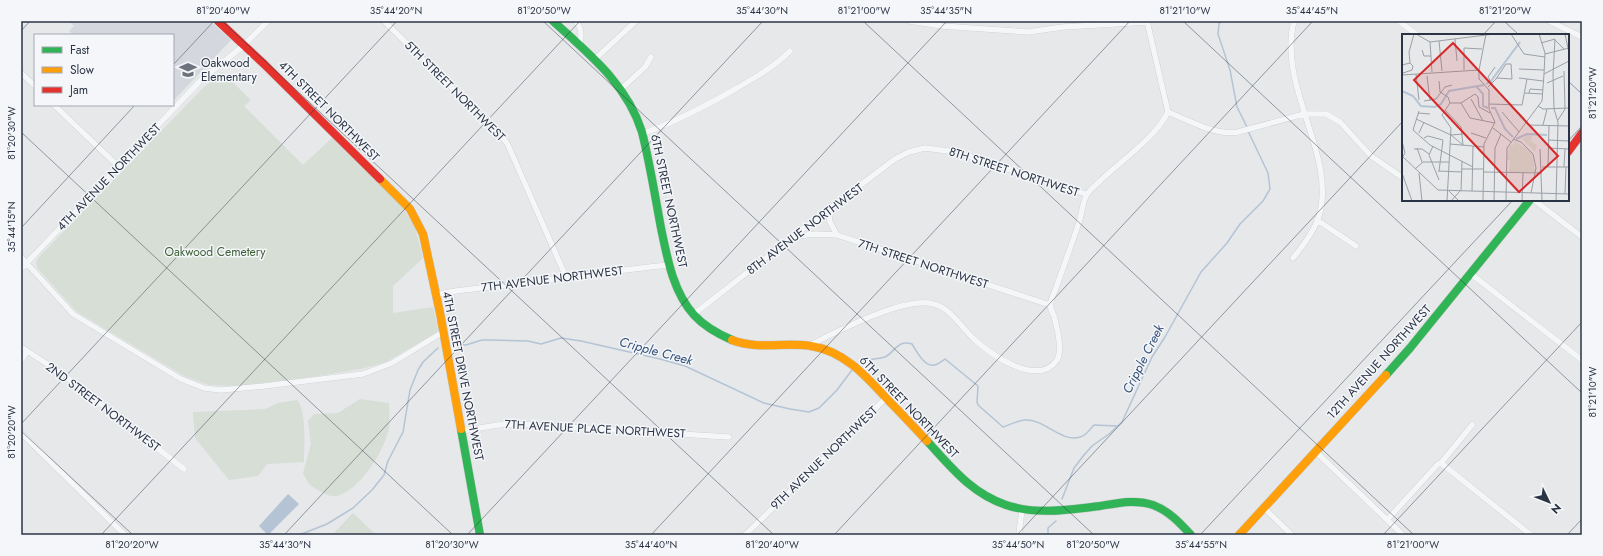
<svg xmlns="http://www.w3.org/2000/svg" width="1603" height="556" font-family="Jost,sans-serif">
<rect width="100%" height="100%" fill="#e6e8ea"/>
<path fill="#d4d7dd" d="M69 21H210L231 40 174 100 173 35H73L69 31 74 26Z"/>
<path fill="#d6ded6" d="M222 72 251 100 244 106 303 165 333 137 349 154 399 202 415 227 423 258 393 286V313L433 307 438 329 437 332 386 362 361 369 312 377 238 386 209 385 184 376 77 312 38 269 36 262 38 258 201 90Z
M360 399 389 403C389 411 390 420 389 428 385 450 360 490 337 496 329 498 315 489 309 484 307 481 305 477 303 473L311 444 308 421 314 414 338 413Z
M297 400C307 411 304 447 304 462L267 464 258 476 229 480 195 438 193 412 265 409 278 403Z
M353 513 376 535H332Z"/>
<path fill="#b4c4d5" d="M288 494 299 504 268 535 259 526Z"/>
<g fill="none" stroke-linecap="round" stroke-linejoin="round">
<path stroke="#b4c4d5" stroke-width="1.5" d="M1221 21 1219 24 1218 34 1230 70 1237 107 1247 127
M456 344 466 345 482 340H490L528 341 541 344 561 338 581 341 660 359 685 366 764 403 790 409 809 412 819 408 837 390 852 370
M863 361C870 359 878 359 885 357 895 352 898 339 912 344 916 350 924 367 934 365 937 365 942 361 945 359L978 386 977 402 978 405 1003 427C1009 425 1017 421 1024 420 1044 418 1061 443 1080 437 1086 436 1090 429 1094 425L1117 426
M1062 499 1074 468 1084 455 1092 446 1109 434 1122 422 1152 357 1165 337 1201 272 1227 243 1240 224 1263 201 1270 189 1268 173 1248 131
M299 535 327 524 353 508 372 490 384 475 388 461 403 432 410 390 418 370 423 362 438 348
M1048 535V528L1056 521"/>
<g stroke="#c4c6c8" stroke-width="6">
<path id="street" d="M384 21 503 138 508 145 566 277
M575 21C583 28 581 37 580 47
M909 21 942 26 1028 32 1063 27 1148 22
M1399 21 1417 35
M1549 21 1582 37
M594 60 636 21
M21 73 35 86
M621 89 645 67 651 57
M54 105 119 167
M1168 112C1188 120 1216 136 1238 132L1304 114H1326L1340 122 1371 156 1403 178
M642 134C675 122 706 106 737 88 756 77 774 67 790 51
M1534 200 1582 237
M828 210 830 222 837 235
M1317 220 1356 246
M797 236 816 234 837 235 1050 305
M21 257 73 314 181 379 204 388 221 390 264 386 363 374 392 363 443 332
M1293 258C1303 246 1314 232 1319 216 1337 155 1277 87 1294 21
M21 269 201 80 243 46 268 21
M1471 274 1582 360
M436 295C463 288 490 288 518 284 568 278 619 270 669 265
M694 314 817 218 895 159 909 152 925 148 956 152 1086 194
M808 346C836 332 899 299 929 303 950 306 959 325 973 338 989 354 1038 388 1057 360 1063 350 1057 327 1054 316 1053 313 1050 308 1050 305 1051 299 1055 291 1057 285 1065 263 1073 241 1080 219 1082 211 1083 203 1086 196 1089 190 1096 185 1101 180 1121 161 1156 137 1168 112L1147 21
M21 347 61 373 184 469
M21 360 27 352
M461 431 498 425 516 424 729 437
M21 433 125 535
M1315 451 1403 535
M1441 463 1531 535
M1264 508 1292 535
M1387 520 1438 464 1441 463 1472 425
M745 535 886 398
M1019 535 1022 509"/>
</g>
<g stroke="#c4c6c8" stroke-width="9">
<path id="fast" d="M553 21C589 54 627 84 642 132 650 164 655 196 661 228 667 257 673 292 694 315 704 326 718 334 732 340
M1386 375 1410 348 1530 200
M461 429 480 535
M927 441C952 468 971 493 1006 505 1036 515 1069 510 1100 506 1118 503 1136 499 1153 505 1169 511 1180 523 1191 535"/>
</g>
<g stroke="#c4c6c8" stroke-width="9">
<path id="slow" d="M380 179 410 209 423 234 440 313 461 429
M732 340C758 350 784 342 811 346 844 351 866 376 887 399 901 413 914 427 927 441
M1239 535 1386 375"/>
</g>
<g stroke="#c4c6c8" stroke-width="9">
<path id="jam" d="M218 21 264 64 380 179
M1568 152 1582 133"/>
</g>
<use href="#street" stroke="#f5f6f7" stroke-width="5.5"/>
<use href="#fast" stroke="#30b455" stroke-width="8"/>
<use href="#slow" stroke="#ff9f0a" stroke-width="8"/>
<use href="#jam" stroke="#e5322d" stroke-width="8"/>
</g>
<path fill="none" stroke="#2b3445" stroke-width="1" stroke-opacity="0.45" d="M222 21 774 535M543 21 1094 535M863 21 1414 535M1183 21 1582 393M1504 21 1519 35M21 31 30 21M1483 35 1496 21M173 65 214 21M1568 81 1582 94M21 132 453 535M1568 141 1582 126M21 228 135 105M21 424 397 21M21 431 133 535M101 535 580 21M284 535 763 21M467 535 947 21M651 535 1130 21M834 535 1313 21M1017 535 1403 121M1200 535 1513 200M1383 535 1582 322M1567 535 1582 519"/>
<defs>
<g id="school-bare" transform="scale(1.38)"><path d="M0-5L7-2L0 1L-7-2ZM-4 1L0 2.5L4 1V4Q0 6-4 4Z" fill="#6c737f" stroke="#f4f6f9" stroke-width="2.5" paint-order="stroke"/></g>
</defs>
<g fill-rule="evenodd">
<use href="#school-bare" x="188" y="70"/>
</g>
<g text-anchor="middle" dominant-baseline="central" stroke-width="3" stroke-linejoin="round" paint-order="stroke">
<g font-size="12" fill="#2b3445" stroke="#f4f6f9" text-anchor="start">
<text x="201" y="63">Oakwood<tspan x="201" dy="14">Elementary</tspan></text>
</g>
<g font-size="12" fill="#2b3445" stroke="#f4f6f9">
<text transform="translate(455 91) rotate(45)">5TH STREET NORTHWEST</text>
<text transform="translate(329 111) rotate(45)">4TH STREET NORTHWEST</text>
<text transform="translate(1014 172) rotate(18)">8TH STREET NORTHWEST</text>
<text transform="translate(109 177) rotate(-46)">4TH AVENUE NORTHWEST</text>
<text transform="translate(669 201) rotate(78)">6TH STREET NORTHWEST</text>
<text transform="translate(805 229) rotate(-37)">8TH AVENUE NORTHWEST</text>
<text transform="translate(923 264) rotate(18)">7TH STREET NORTHWEST</text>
<text transform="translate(552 279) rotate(-7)">7TH AVENUE NORTHWEST</text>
<text transform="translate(1379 362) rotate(-48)">12TH AVENUE NORTHWEST</text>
<text transform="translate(463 376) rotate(79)">4TH STREET DRIVE NORTHWEST</text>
<text transform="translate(103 407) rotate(37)">2ND STREET NORTHWEST</text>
<text transform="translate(909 407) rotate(46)">6TH STREET NORTHWEST</text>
<text transform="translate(595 429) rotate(3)">7TH AVENUE PLACE NORTHWEST</text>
<text transform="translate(824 458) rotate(-44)">9TH AVENUE NORTHWEST</text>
</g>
<g font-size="12" fill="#3f6138" stroke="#f4f6f9">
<text x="215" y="252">Oakwood Cemetery</text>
</g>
<g font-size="13" font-style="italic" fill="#34527a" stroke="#f4f6f9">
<text transform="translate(656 351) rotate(15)">Cripple Creek</text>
<text transform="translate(1143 359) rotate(-63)">Cripple Creek</text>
</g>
</g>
<g transform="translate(1402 34)">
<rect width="167" height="167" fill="#e6e8ea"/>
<path d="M124 102H130L129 107 135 111 133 118 120 105ZM111 106 130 118 133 138H107L108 126H105L107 112 113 110Z" fill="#d6ded6"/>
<path fill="none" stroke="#b4c4d5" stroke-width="2" d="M84 50 89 47 118 8M74 52 81 60V72L86 74M0 57 11 62 19 72 33 73 39 70 47 57 82 51M89 74H93L103 95 111 103M114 105 125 100 145 101"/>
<path fill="none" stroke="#9ba0a8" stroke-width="1" d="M14 0 28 8M109 0 122 20 143 23M137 0 143 19 142 40M163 0 167 19M53 5 55 27M153 5 151 41 152 75 156 88 154 167M153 6 162 15M37 7 40 37M28 8 92 0M28 8 30 38M139 9 153 5M20 16 22 22H29M143 20 167 14M8 29 7 18 12 0M0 31 8 29 11 32 10 36 1 39M117 35 142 36M62 36V14L80 15M77 36V45L87 56V75L93 88 82 110 81 167M14 40 17 66M0 41 77 36 84 0M25 42 28 67M117 44 141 47M37 47 38 58 46 63 48 69M145 49 161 42M90 50 86 43 93 33M86 53 95 44 110 45 109 30H104L94 45M123 59 141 60M127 59 128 55 141 56M69 65 81 87M22 67 34 65 43 53 50 51M59 69 68 84 93 89M87 70 120 71 125 45M108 71 126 91 167 92M136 72 141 75 167 74M43 76 59 93 61 111M17 77 11 96 28 111 71 133M100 78 117 98M16 79 28 80M14 85 49 101 61 111M156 86 163 75 162 37M141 91 145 75M91 94 109 108M17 99 22 88M69 99 84 104M49 101 61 100M22 104 26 102 41 106 37 137M111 105 119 108 131 120 134 134 129 159M146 106 167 107M0 107 3 119 0 124M48 110 82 113M31 112 27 121 37 146M15 114 20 128M146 114 167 115M12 115H20L27 120M138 115 140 167M0 122 36 156 167 160M140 133H167M146 133 147 91M162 133 163 115M13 135 21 128H47M60 135H82M36 137 60 138M82 138 140 139M0 139 10 167M17 139 20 167M47 157 57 167M59 157 60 127M70 157 71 112M163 160 164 133M45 167 49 94 40 81 48 69H59L73 60 76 63 77 73 88 79M49 167 58 157M92 167 93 114 99 100M104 167 105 114 140 67 142 40 167 27M120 167 121 139"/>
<path fill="#d62828" fill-opacity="0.15" stroke="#d62828" stroke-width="2" d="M51 9 156 122 117 158 12 46Z"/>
<rect width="167" height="167" fill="none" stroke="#2b3445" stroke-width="2"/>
</g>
<rect width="1603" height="556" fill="none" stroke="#f4f6f9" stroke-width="44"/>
<rect x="34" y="34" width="140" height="72" fill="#f4f6f9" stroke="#a4a8b1"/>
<rect x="42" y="47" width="20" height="6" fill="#30b455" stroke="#a4a8b1"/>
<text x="70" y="54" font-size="12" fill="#2b3445">Fast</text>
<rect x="42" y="67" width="20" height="6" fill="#ff9f0a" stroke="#a4a8b1"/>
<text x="70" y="74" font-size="12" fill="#2b3445">Slow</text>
<rect x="42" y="87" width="20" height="6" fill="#e5322d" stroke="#a4a8b1"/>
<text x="70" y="94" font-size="12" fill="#2b3445">Jam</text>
<g transform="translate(1549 502) rotate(133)" stroke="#f4f6f9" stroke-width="3" paint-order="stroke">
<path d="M0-3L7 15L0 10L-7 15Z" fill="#2b3445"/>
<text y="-6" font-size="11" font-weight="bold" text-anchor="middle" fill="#2b3445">N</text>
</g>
<rect x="22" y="22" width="1559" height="512" fill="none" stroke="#2b3445" stroke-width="1.5"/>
<g font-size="10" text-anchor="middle" fill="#2b3445">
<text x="223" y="14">81°20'40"W</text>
<text x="396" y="14">35°44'20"N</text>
<text x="544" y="14">81°20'50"W</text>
<text x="762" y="14">35°44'30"N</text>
<text x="864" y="14">81°21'00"W</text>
<text x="946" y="14">35°44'35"N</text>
<text x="1185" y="14">81°21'10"W</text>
<text x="1312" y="14">35°44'45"N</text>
<text x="1505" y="14">81°21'20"W</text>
<text transform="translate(1592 93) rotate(-90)" y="4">81°21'20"W</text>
<text transform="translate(11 133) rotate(-90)" y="4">81°20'30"W</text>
<text transform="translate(11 227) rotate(-90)" y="4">35°44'15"N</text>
<text transform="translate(1592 392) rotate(-90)" y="4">81°21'10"W</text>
<text transform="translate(11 432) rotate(-90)" y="4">81°20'20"W</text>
<text x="132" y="548">81°20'20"W</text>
<text x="285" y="548">35°44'30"N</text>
<text x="452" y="548">81°20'30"W</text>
<text x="651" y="548">35°44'40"N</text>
<text x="772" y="548">81°20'40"W</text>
<text x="1018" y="548">35°44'50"N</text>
<text x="1093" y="548">81°20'50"W</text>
<text x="1201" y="548">35°44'55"N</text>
<text x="1413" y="548">81°21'00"W</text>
</g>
</svg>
